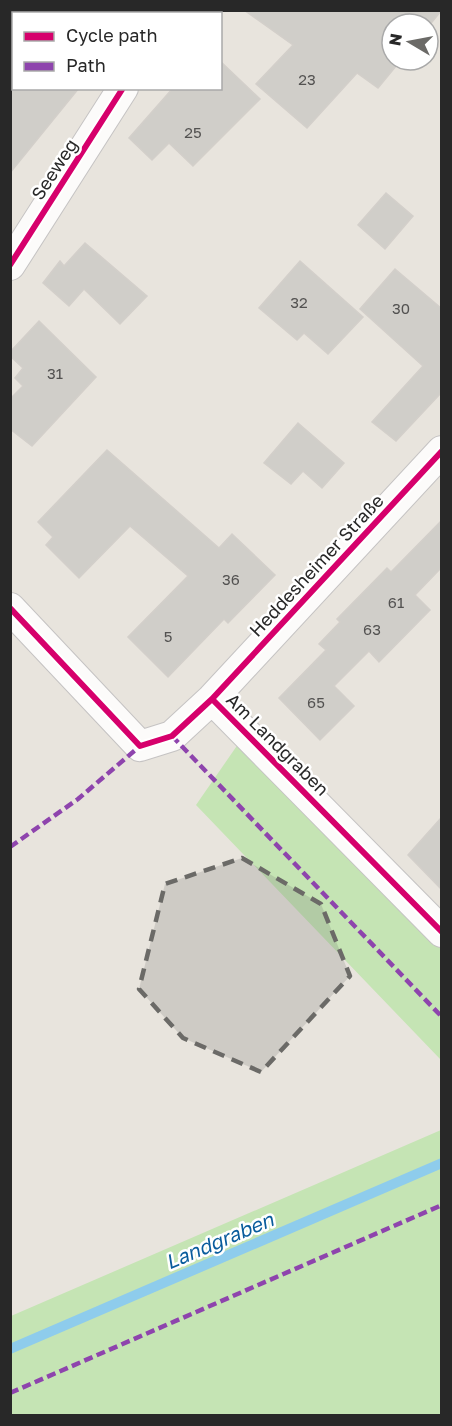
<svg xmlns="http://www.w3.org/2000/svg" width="452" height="1426" font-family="'Golos Text',sans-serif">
<rect width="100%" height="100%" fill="#e8e4dd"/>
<path fill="#c5e4b4" d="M243 737 441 945V1060L196 805Z
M441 1130V1415H11V1316Z"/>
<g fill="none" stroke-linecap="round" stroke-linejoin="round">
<path stroke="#8eccec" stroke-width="10" d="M10 1349 442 1163"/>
</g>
<path fill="#d0cec9" stroke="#d3cfca" stroke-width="1.5" d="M244 10H441V11L428 27V24H392V60H401L378 88 357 73 307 128 256 84 293 45Z
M220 61 260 99 193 166 169 143 152 160 129 138 173 88H220Z
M10 88H79L10 173Z
M386 193 413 216 385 249 358 225Z
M85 243 147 296 120 324 84 289 69 306 43 283 60 261 64 266Z
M300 261 363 317 328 354 304 333 297 340 259 308Z
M395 269 441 308V393L396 441 372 422 423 366 360 309Z
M39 321 96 377 32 446 10 429V399L23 386 15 378 23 368 10 356V352Z
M298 423 344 463 322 488 303 471 291 484 264 463Z
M107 450 219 548 232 534 275 575 228 623 224 619 168 677 128 637 188 576 130 526 79 578 46 545 53 537 38 522Z
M441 521V568L415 595 430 610 379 662 369 651 334 686 354 706 320 740 279 698 326 650 319 644 340 622 337 619 387 568 391 572Z
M441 818V889L408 855Z"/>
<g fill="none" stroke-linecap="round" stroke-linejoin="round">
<g stroke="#c5c3c3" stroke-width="32">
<path id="minor" d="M171 14 173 10
M10 265 123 88
M10 608 140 746 172 736 212 699 442 451
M212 699 442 932"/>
</g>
<use href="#minor" stroke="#fcfbfa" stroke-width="30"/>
<path stroke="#8e44ad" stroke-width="4.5" stroke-dasharray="9 4.5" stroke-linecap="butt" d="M172 736 442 1017
M10 847 78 799 140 746
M10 1393 442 1205"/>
<g stroke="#fff" stroke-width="10">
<path id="cycleway" d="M10 265 123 88
M10 608 140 746 172 736 212 699 442 451
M212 699 442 932"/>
</g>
<use href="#cycleway" stroke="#d6006c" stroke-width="6"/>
</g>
<path fill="#6b6a67" fill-opacity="0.2" stroke="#6b6a67" stroke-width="4.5" stroke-dasharray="12 8" stroke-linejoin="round" d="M242 858 321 904 350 976 261 1072 183 1038 139 989 165 884Z"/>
<g text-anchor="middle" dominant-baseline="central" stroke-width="5" stroke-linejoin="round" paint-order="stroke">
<g font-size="15" fill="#535251">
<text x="307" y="79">23</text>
<text x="193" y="132">25</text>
<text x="299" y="302">32</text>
<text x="401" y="308">30</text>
<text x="55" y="373">31</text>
<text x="231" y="579">36</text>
<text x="396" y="602">61</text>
<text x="372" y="629">63</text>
<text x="168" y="636">5</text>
<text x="316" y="702">65</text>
</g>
<g font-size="18" fill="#282828" stroke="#fff">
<text transform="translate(54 169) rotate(-57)">Seeweg</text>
<text transform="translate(316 565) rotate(-47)">Heddesheimer Straße</text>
<text transform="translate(278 744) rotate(45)">Am Landgraben</text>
</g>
<g font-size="20" font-style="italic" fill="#095c9c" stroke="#fff">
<text transform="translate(219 1240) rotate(-23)">Landgraben</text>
</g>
</g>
<rect width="452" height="1426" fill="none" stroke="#282828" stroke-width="24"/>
<rect x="12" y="12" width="210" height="78" fill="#ffffff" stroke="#a9a9a9" stroke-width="1.5"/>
<rect x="24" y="32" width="30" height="9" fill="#d6006c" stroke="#a9a9a9" stroke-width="1.5"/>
<text x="66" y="42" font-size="18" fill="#282828">Cycle path</text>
<rect x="24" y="62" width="30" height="9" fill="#8e44ad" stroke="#a9a9a9" stroke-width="1.5"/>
<text x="66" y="72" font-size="18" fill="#282828">Path</text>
<g transform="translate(410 42) rotate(280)"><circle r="28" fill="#ffffff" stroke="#a9a9a9" stroke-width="1.5"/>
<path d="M0-4.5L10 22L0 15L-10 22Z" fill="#6b6a67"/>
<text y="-9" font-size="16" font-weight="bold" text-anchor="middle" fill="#282828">N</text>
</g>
</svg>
